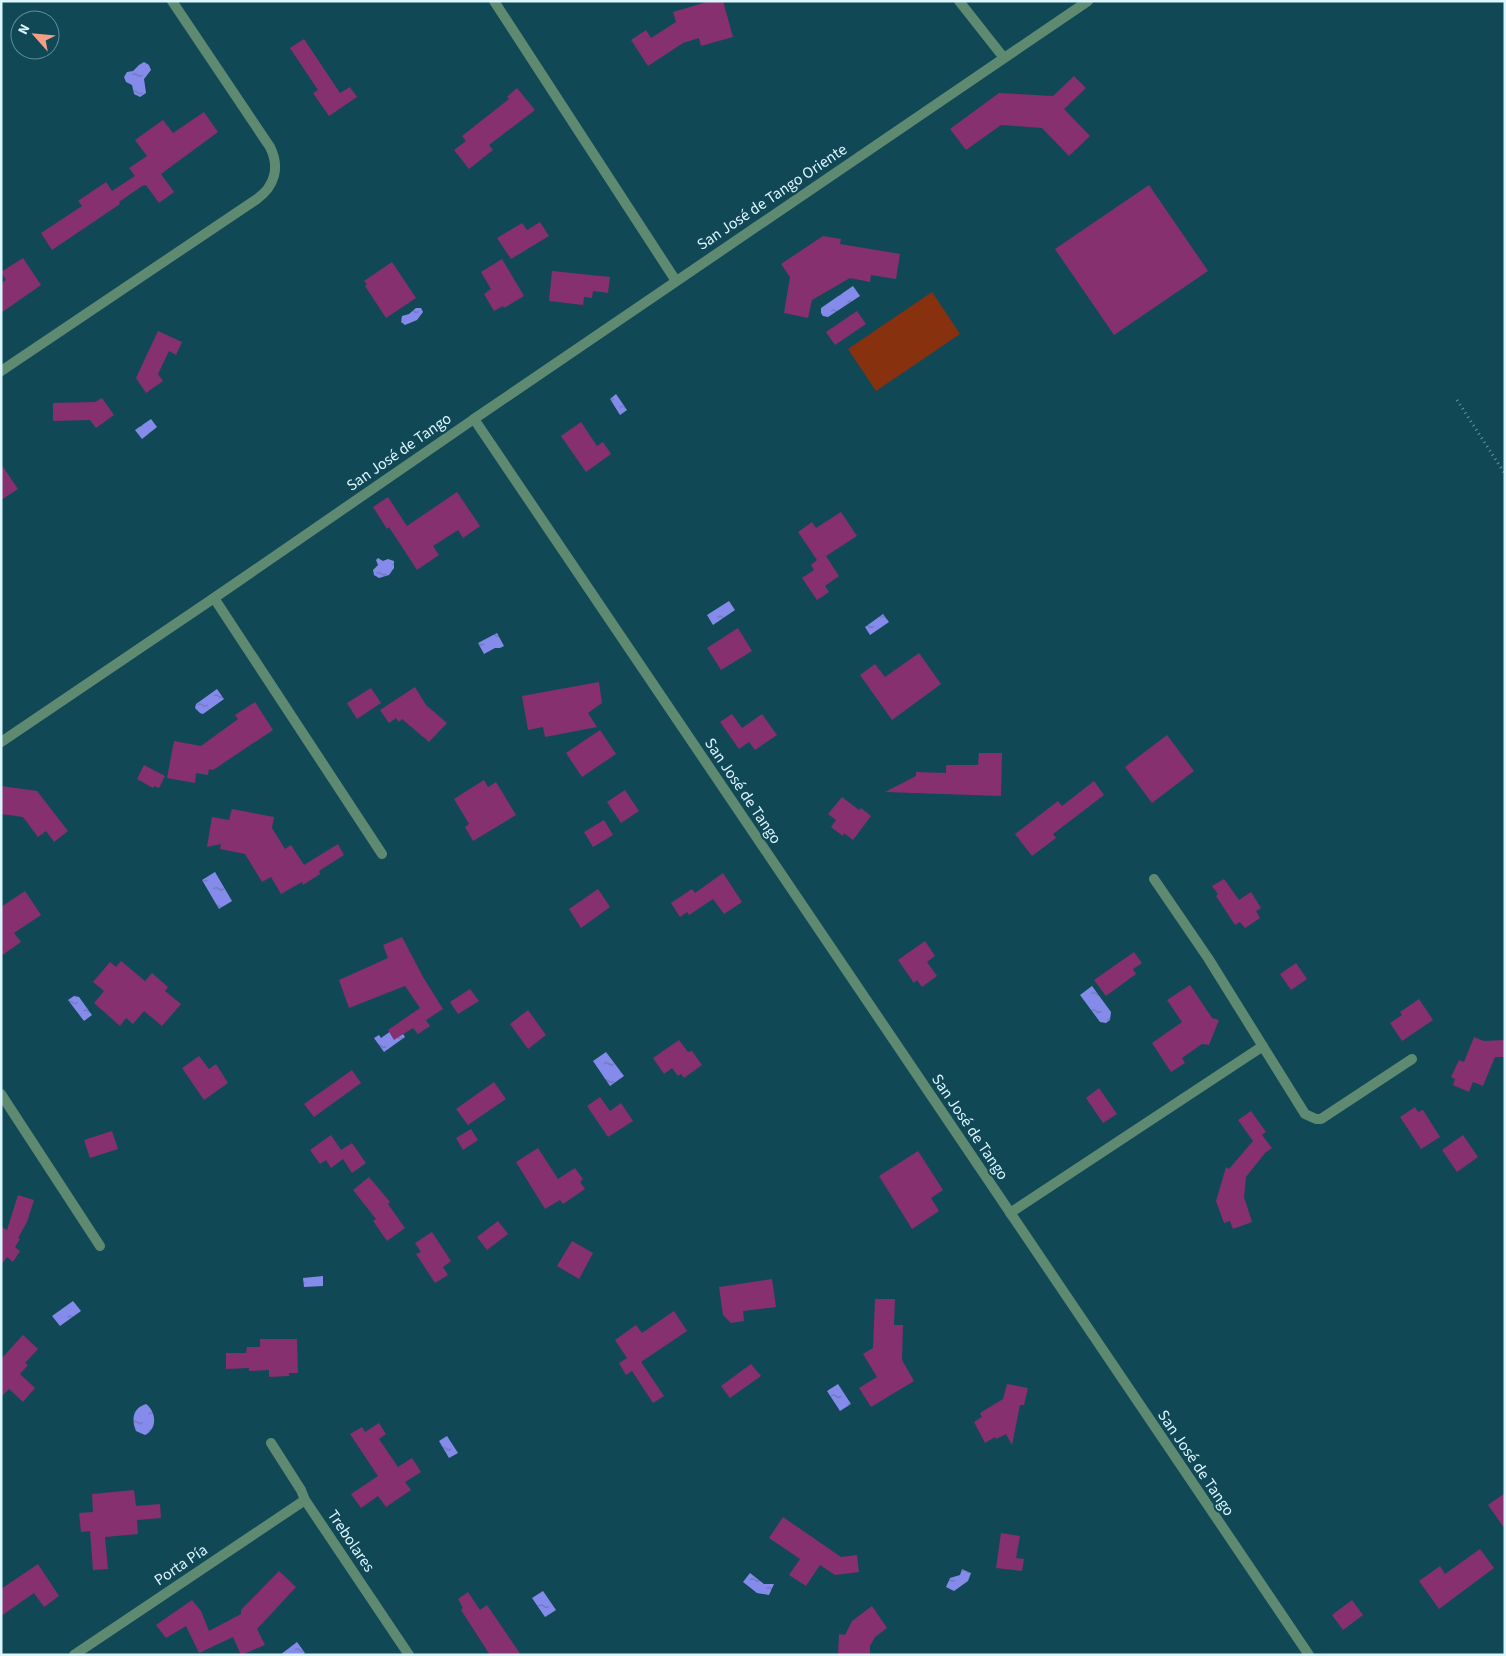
<svg xmlns="http://www.w3.org/2000/svg" width="1506" height="1656" font-family="'Source Sans 3',sans-serif">
<defs>
<pattern id="water-ripples" width="26" height="14" patternUnits="userSpaceOnUse" patternTransform="scale(1.25)"><rect width="26" height="14" fill="#858bea"/><path d="M2 4q2-2 4 0t4 0M15 11q2-2 4 0t4 0" fill="none" stroke="#6e74b3"/></pattern>
</defs>
<rect width="100%" height="100%" fill="#114856"/>
<path fill="#87310f" d="M932 292 960 334 876 391 848 349Z"/>
<path fill="url(#water-ripples)" d="M144 62 149 65 151 70 144 79 146 93 140 97 134 94 132 85 126 82 124 77 127 72 133 71 139 65Z
M853 286 860 296 828 317 823 316 821 313V308Z
M416 308H421L423 312 417 320 405 325 401 322 402 316 409 314Z
M616 394 627 410 620 415 610 399Z
M151 419 157 427 142 439 135 430Z
M378 558 383 561 388 559 394 561V568L389 575 379 578 374 575 373 570 378 565 376 560Z
M729 601 735 610 713 625 707 615Z
M883 614 889 622 870 635 865 627Z
M497 633 504 646 500 648H495L484 654 478 643Z
M217 689 224 699 203 714 200 713 195 708 196 704Z
M215 872 232 901 219 909 202 880Z
M1092 986 1111 1012 1110 1020 1106 1023 1100 1022 1080 995Z
M74 996 79 997 92 1015 84 1021 68 1000Z
M398 1026 405 1037 384 1052 374 1038 379 1035 381 1038Z
M606 1052 624 1076 610 1086 593 1061Z
M323 1276V1286L304 1287 303 1278Z
M73 1301 81 1311 60 1326 52 1316Z
M838 1384 851 1404 840 1411 827 1391Z
M146 1404C156 1411 158 1429 145 1435L136 1431C131 1419 133 1408 146 1404Z
M447 1436 458 1453 449 1458 439 1441Z
M962 1569 971 1573 968 1581 954 1591 946 1587 950 1578 960 1575Z
M750 1573 764 1584H774L769 1595 757 1593 743 1582Z
M543 1591 556 1610 545 1617 532 1598Z
M297 1642 305 1653 302 1655H280Z"/>
<path fill="#86306f" d="M710 1H723L733 37 701 46 699 38 683 43 648 66 631 40 646 30 651 38 676 22 673 12Z
M304 39 340 93 350 87 357 97 329 116 313 93 318 90 290 48Z
M1074 76 1086 88 1064 109 1090 136 1069 156 1042 128 1001 125 966 150 950 129 999 93 1053 96Z
M517 88 535 110 489 145 493 150 469 169 454 150 466 141 462 136 509 99 507 97Z
M204 112 218 132 161 174 174 192 159 203 146 185 142 186 119 202 120 204 52 250 41 233 82 206 78 201 106 182 112 191 135 176 129 168 147 156 135 140 163 120 173 133Z
M1149 185 1208 271 1114 335 1055 249Z
M540 222 549 236 511 259 497 238 522 223 527 230Z
M823 236 841 239 840 244 900 254 896 279 871 275 870 282 850 278 812 300 808 318 784 313 790 277 781 264Z
M23 258 41 285 1 313V283L6 280 1 272Z
M502 259 524 296 504 308 503 306 494 311 484 294 491 289 481 272Z
M392 262 416 298 386 318 365 286 367 284 364 281Z
M552 271 610 277 608 293 593 291 592 298 584 297 583 305 549 301Z
M857 311 866 324 835 345 826 332Z
M158 331 182 342 176 355 169 351 158 374 163 381 146 393 136 378Z
M102 398 114 415 96 428 90 420 53 421V403L95 402Z
M581 422 597 446 603 442 611 454 586 472 561 436Z
M1 464 18 489 1 500Z
M457 492 480 526 463 538 458 530 433 546 439 555 417 570 389 527 387 529 373 507 388 497 407 526Z
M841 512 857 536 826 556 839 576 825 586 829 592 817 600 802 578 814 570 811 565 817 560 798 532 812 522 816 528Z
M738 628 752 651 721 670 707 648Z
M919 653 941 684 892 720 860 675 875 664 885 677Z
M599 682 602 703 588 713 597 727 545 737 543 727 528 730 522 696Z
M415 687 426 705 447 723 429 742 402 719 399 722 396 718 389 723 380 710Z
M371 688 381 703 357 719 347 703Z
M255 702 273 730 213 770 209 769 208 775 196 773 195 783 167 778 174 741 201 746 238 719 235 715Z
M732 714 742 728 762 714 777 735 755 750 749 742 739 749 720 722Z
M600 730 616 754 582 777 566 753Z
M1167 735 1194 771 1152 803 1125 767Z
M979 753H1002L1001 796 885 792 916 776V772L946 773V765H978Z
M144 765 165 776 159 788 154 786 153 788 137 779Z
M484 780 488 787 496 782 516 815 473 841 465 827 469 824 454 799Z
M1094 781 1104 795 1053 834 1056 838 1032 856 1015 834 1058 801 1062 806Z
M1 786 37 791 68 831 54 842 46 831 38 837 23 817 1 814Z
M625 790 639 811 621 823 607 802Z
M842 797 859 810 861 808 871 816 853 840 844 833 843 836 831 827 836 820 828 814Z
M232 809 274 817 272 828 285 849 291 845 304 865 338 844 344 855 319 871 320 874 303 885 302 882 281 894 271 877 262 882 245 854 220 849 221 844 207 847 212 817 229 820Z
M604 820 613 835 593 847 584 832Z
M723 873 742 902 724 914 713 899 689 915 687 912 680 917 671 903 692 889 695 893Z
M1224 879 1239 900 1251 892 1261 908 1256 911 1260 918 1245 928 1240 922 1235 925 1216 896 1218 894 1212 886Z
M598 889 610 907 581 928 569 909Z
M25 891 41 915 14 933 21 942 1 956V907Z
M402 937 423 977 443 1009 426 1020 430 1026 418 1034 413 1028 394 1040 388 1030 420 1008 405 986 349 1008 339 980 388 958 383 945Z
M925 941 935 956 927 962 937 976 922 987 917 980 914 983 898 960Z
M1134 952 1142 963 1133 969 1136 974 1106 996 1094 980Z
M121 961 145 981 152 973 168 987 165 991 181 1004 162 1026 144 1011 133 1024 126 1018 120 1026 94 1003 104 991 93 982 110 962 116 967Z
M1296 963 1307 979 1291 990 1280 974Z
M1190 985 1212 1018 1219 1020 1209 1045 1202 1044 1182 1058 1185 1063 1171 1072 1152 1043 1182 1022 1167 1000Z
M470 989 479 1001 458 1014 450 1002Z
M1419 999 1433 1020 1402 1041 1390 1023 1402 1015 1400 1012Z
M528 1010 546 1035 528 1049 510 1024Z
M1474 1037 1484 1041 1505 1040V1057H1495L1483 1086 1473 1082 1469 1092 1453 1085 1455 1079 1451 1077 1459 1060 1464 1062Z
M679 1040 688 1052 692 1051 702 1065 684 1078 681 1074 678 1076 672 1068 664 1074 653 1058Z
M199 1056 209 1069 216 1064 228 1083 204 1100 182 1068Z
M352 1070 361 1083 314 1117 304 1104Z
M494 1082 506 1099 468 1125 456 1109Z
M1099 1088 1117 1114 1103 1123 1086 1098Z
M600 1097 610 1111 621 1103 633 1121 608 1137 587 1106Z
M1415 1107 1418 1112 1423 1110 1440 1137 1421 1149 1400 1117Z
M1251 1111 1266 1132 1262 1135 1272 1148 1265 1153 1246 1177 1244 1197 1252 1222 1233 1229 1230 1221 1224 1223 1216 1201 1226 1167 1229 1169 1253 1141 1238 1120Z
M471 1129 478 1140 463 1150 456 1138Z
M112 1131 118 1149 90 1158 84 1140Z
M331 1135 341 1150 352 1143 366 1163 352 1173 343 1159 331 1168 326 1160 320 1164 310 1150Z
M1463 1135 1478 1157 1457 1172 1442 1150Z
M538 1148 558 1179 575 1168 583 1179 580 1182 585 1189 563 1204 560 1200 545 1209 516 1162Z
M918 1151 943 1190 931 1198 939 1211 912 1229 879 1176Z
M369 1177 390 1202 388 1204 405 1228 387 1241 373 1221 376 1219 353 1190Z
M18 1195 34 1200 27 1222 18 1238 20 1239 15 1247 20 1251 13 1262 7 1257 1 1265V1227L7 1230Z
M498 1221 508 1234 487 1250 477 1237Z
M432 1232 451 1261 443 1267 448 1275 435 1283 416 1254 421 1252 415 1243Z
M572 1241 593 1253 579 1279 557 1266Z
M772 1279 776 1307 743 1311 744 1321 731 1323 723 1315 719 1287Z
M875 1299H895L894 1325H903L902 1360 914 1381 871 1407 859 1388 877 1377 863 1354 873 1348Z
M674 1311 687 1331 641 1362 664 1396 653 1403 632 1371 626 1375 619 1363 627 1358 615 1340 636 1325 642 1333Z
M23 1335 38 1349 25 1363 28 1365 20 1374 35 1388 23 1402 9 1389 1 1397V1359Z
M260 1339H297L298 1373H289V1376L269 1377V1370L249 1371V1368L226 1369V1353H246L247 1347H260Z
M751 1364 761 1376 730 1398 721 1386Z
M1007 1384 1028 1388 1024 1405H1020L1012 1445 1006 1434 996 1439 995 1437 985 1443 974 1422 982 1417 980 1413 1003 1399Z
M379 1423 386 1434 379 1439 398 1467 412 1458 421 1472 405 1482 411 1490 386 1507 378 1496 361 1508 351 1494 378 1476 350 1434 362 1427 365 1432Z
M134 1490 136 1506 160 1504 161 1518 137 1520 138 1534 105 1537 108 1569 93 1570 90 1531 81 1532 79 1513 93 1512 92 1494Z
M1505 1493V1529L1488 1505Z
M783 1517 841 1557 857 1555 859 1572 835 1575 820 1565 806 1586 789 1575 800 1559 769 1538Z
M1001 1533 1020 1536 1016 1558 1024 1559 1022 1571 996 1568Z
M1480 1549 1494 1568 1439 1609 1419 1581 1440 1566 1445 1574Z
M38 1564 59 1596 44 1607 34 1593 1 1616V1589Z
M279 1571 296 1587 257 1629 265 1645 241 1655 233 1637 199 1653 186 1626 166 1638 156 1625 192 1600 201 1611 209 1631 241 1614V1610Z
M468 1592 480 1610 487 1605 521 1655H490L461 1610 463 1608 458 1599Z
M1352 1600 1363 1615 1343 1630 1332 1615Z
M872 1606 887 1628 875 1637 870 1646V1655H838L839 1634 845 1635 852 1621Z"/>
<g fill="none" stroke-linecap="round" stroke-linejoin="round">
<path stroke="#6a94a0" stroke-width="3" stroke-dasharray="1 4" stroke-linecap="butt" d="M1457 400 1505 474"/>
<path stroke="#5d8a71" stroke-width="10" d="M494 1 676 281
M959 1 1004 58
M1 371 257 199C275 186 280 167 270 147L172 1
M474 419 1088 1
M214 598 382 854
M1154 879 1208 958 1305 1114 1316 1119H1321L1412 1059
M1 1094 100 1246
M1010 1213 1263 1046
M271 1443 301 1490 305 1500 409 1655
M74 1655 305 1500"/>
<path stroke="#5d8a71" stroke-width="10" d="M1 742 214 598 474 419 1309 1655"/>
</g>
<g text-anchor="middle" dominant-baseline="central" stroke-width="4.5" stroke-linejoin="round" paint-order="stroke">
<g font-size="16" fill="#dcf6ff" stroke="#114856">
<text transform="translate(772 197) rotate(-34)">San José de Tango Oriente</text>
<text transform="translate(399 452) rotate(-35)">San José de Tango</text>
<text transform="translate(743 791) rotate(56)">San José de Tango</text>
<text transform="translate(970 1127) rotate(56)">San José de Tango</text>
<text transform="translate(1196 1463) rotate(56)">San José de Tango</text>
<text transform="translate(351 1541) rotate(56)">Trebolares</text>
<text transform="translate(181 1565) rotate(-34)">Porta Pía</text>
</g>
</g>
<rect width="1506" height="1656" fill="none" stroke="#dcf6ff" stroke-width="5"/>
<g transform="translate(35 35) rotate(297)"><circle r="24" fill="#114856" stroke="#628e9a"/>
<path d="M0-4L9 19L0 12L-9 19Z" fill="#f39f83"/>
<text y="-8" font-size="14" font-weight="bold" text-anchor="middle" fill="#dcf6ff">N</text>
</g>
</svg>
